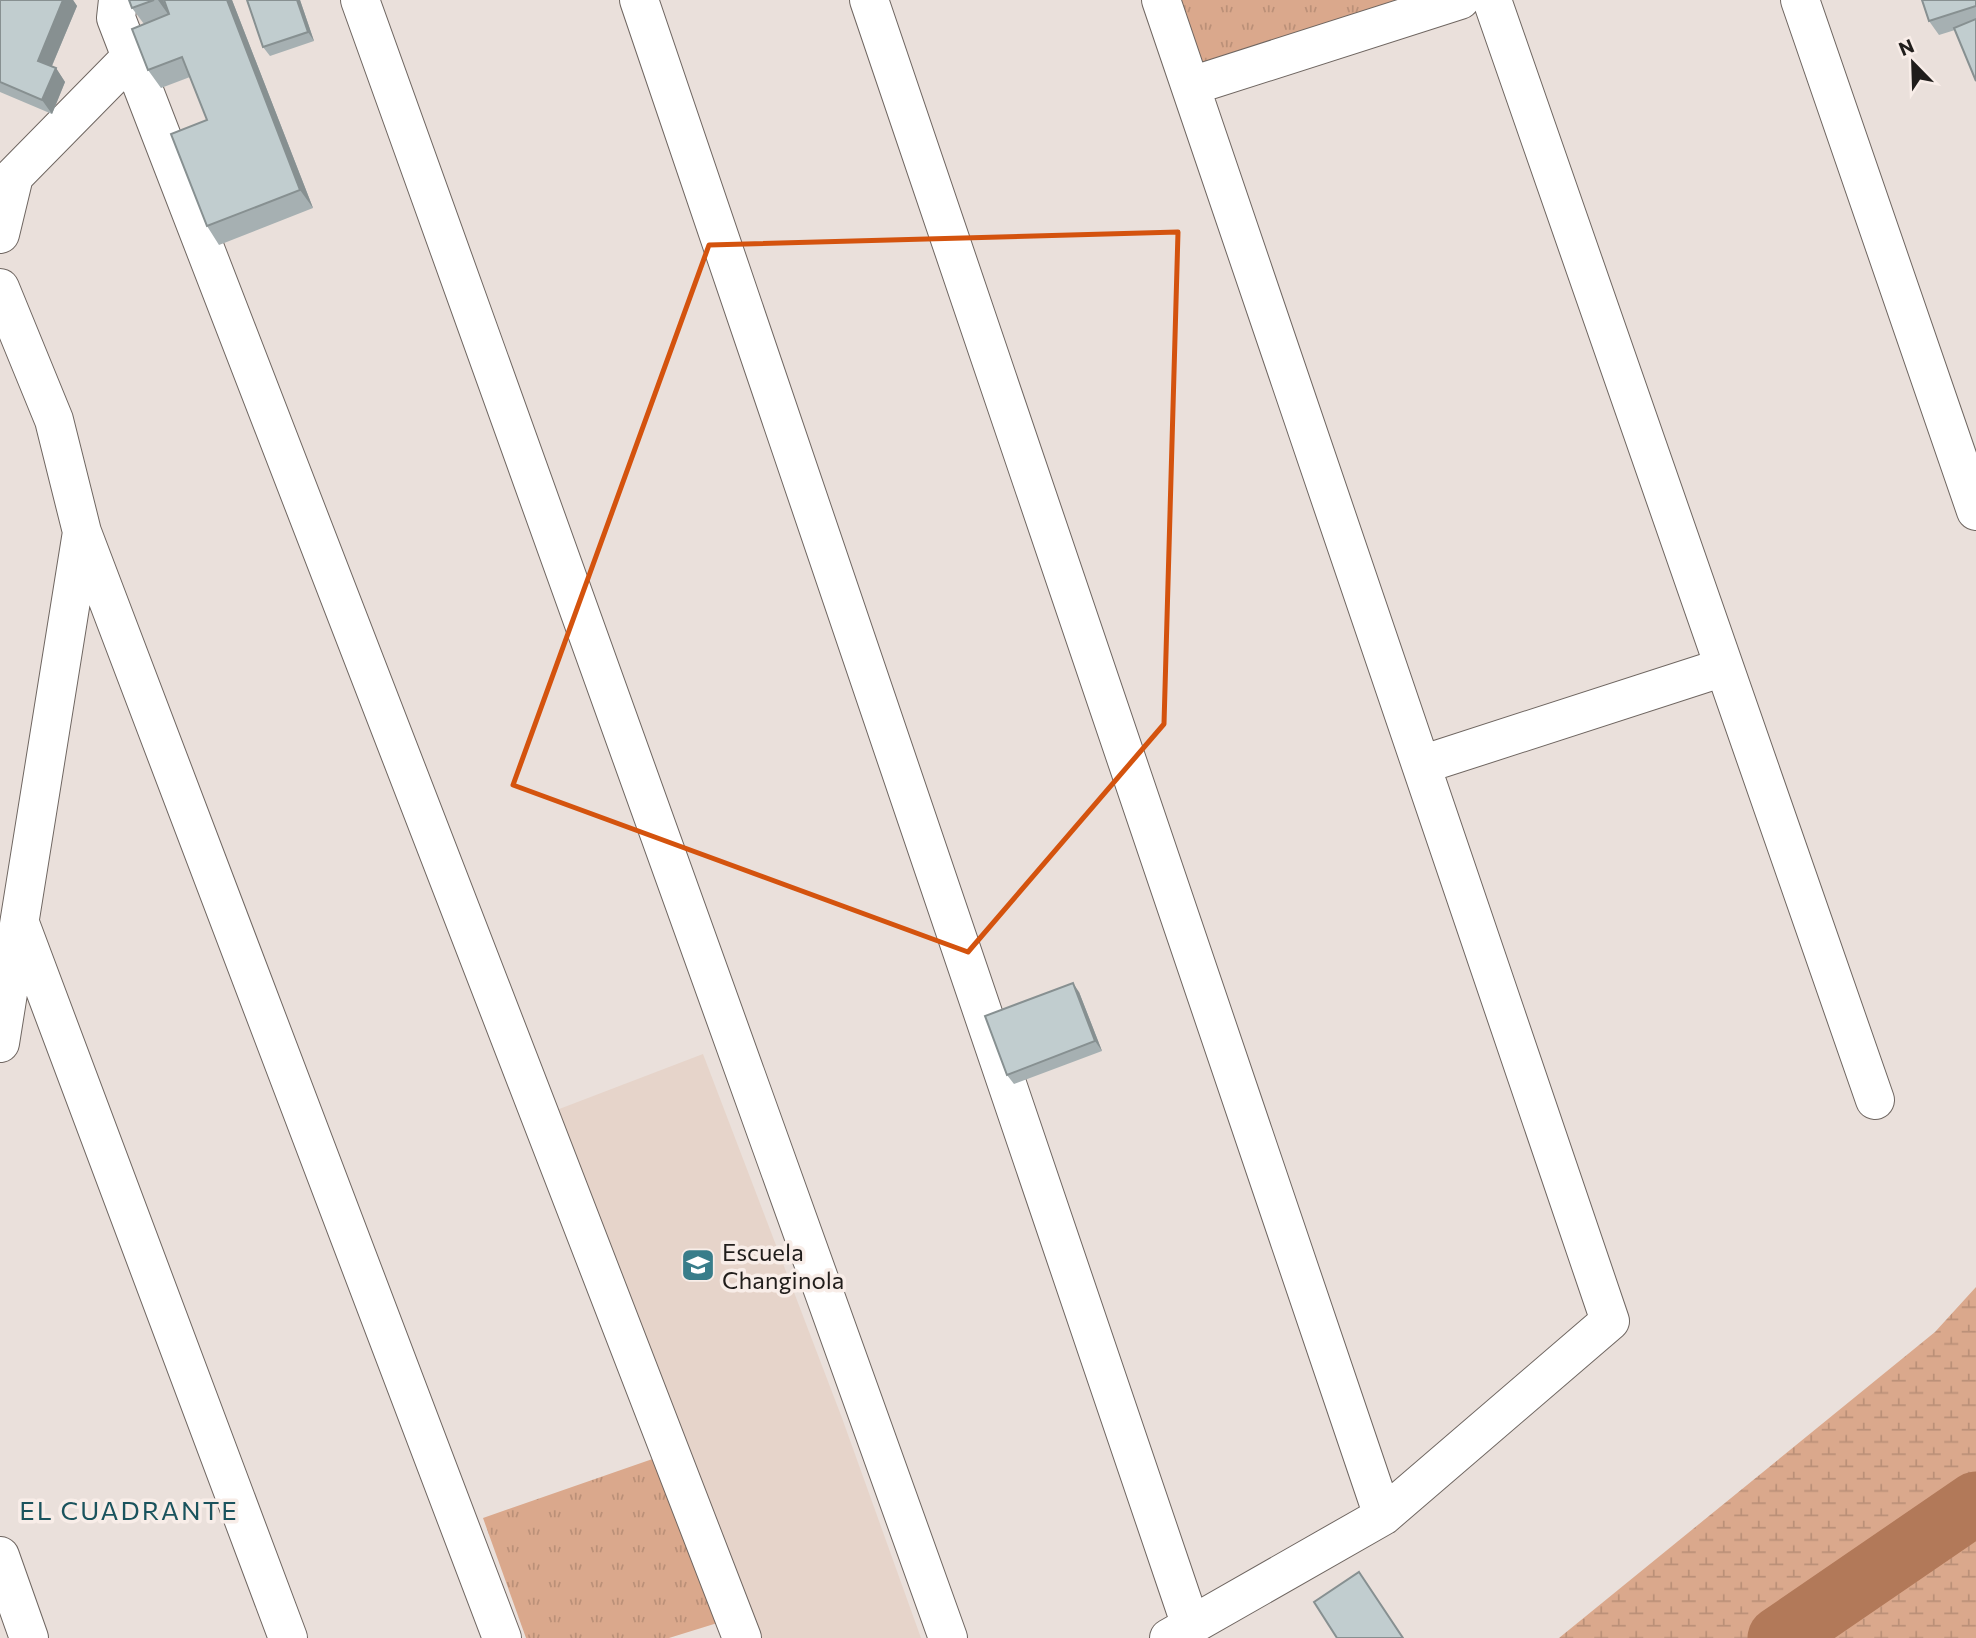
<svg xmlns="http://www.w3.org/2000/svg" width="1976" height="1638" font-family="Commissioner,sans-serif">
<defs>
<pattern id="grass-tufts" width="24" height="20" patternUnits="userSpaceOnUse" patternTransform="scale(1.75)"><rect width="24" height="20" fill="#daa88c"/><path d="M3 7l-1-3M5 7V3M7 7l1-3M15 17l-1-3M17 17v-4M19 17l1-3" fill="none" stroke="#bb9078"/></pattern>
<pattern id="wetland-marsh" width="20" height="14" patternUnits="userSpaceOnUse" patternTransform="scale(1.75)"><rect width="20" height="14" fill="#daa88c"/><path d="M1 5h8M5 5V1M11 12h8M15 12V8" fill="none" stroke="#bb9078"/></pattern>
</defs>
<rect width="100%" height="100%" fill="#eae0db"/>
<path fill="#e6d4ca" d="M703 1054 842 1418 921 1638H754L554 1111Z"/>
<path fill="url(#grass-tufts)" d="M1178 0H1424L1200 73Z
M664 1455 727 1620 669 1638H526L483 1518Z"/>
<path fill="url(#wetland-marsh)" d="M1976 1287V1638H1559L1935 1332Z"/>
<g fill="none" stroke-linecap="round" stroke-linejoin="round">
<path stroke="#b27959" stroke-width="63" d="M1779 1638 1976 1503"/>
<g stroke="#6f6661" stroke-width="40">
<path id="street" d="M118 0 116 18 131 57 742 1638
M360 0 948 1638
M639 0 1190 1623
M869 0 1383 1516
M1161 0 1610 1321 1383 1516 1169 1638
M1492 0 1875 1100
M1800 0 1976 511
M1191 86 1460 0
M0 234 14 176 131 57
M0 288 54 420 82 532 0 1043
M82 532 502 1638
M1421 765 1724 667
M21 926 288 1638
M0 1556 29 1638"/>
</g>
<use href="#street" stroke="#fff" stroke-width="38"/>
</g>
<path fill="#a6b0b2" d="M0 0H73L77 6 52 66 56 68 65 82 52 114 0 92Z
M129 0H232L313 208 219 245 207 226V120L190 77 161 88 148 70 144 24 132 8Z
M300 0 314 41 270 56 263 47Z
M1976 0V81L1955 30 1939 35 1929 21Z
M1079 992 1102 1051 1014 1084 1007 1075Z"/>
<path fill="#879091" d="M63 0H73L77 6 48 75 38 61Z
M158 0H163L170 17Z
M227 0H232L313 208 300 190Z
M297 0H300L314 41 308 32Z
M56 68 65 82 52 114 42 100Z
M1073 983 1079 992 1102 1051 1095 1041Z"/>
<path fill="#c1cdcf" stroke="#879091" stroke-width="2" d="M0 0H63L38 61 56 68 42 100 0 82Z
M129 0H154L132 8Z
M164 0H227L300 190 207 226 171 134 207 120 182 57 148 70 132 29 169 14Z
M247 0H297L308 32 263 47Z
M1922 0H1976V6L1929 21Z
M1976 19V81L1954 28Z
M1073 983 1095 1041 1007 1075 985 1016Z
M1359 1572 1403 1638H1337L1314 1602Z"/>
<path fill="none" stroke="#d4530e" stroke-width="5" stroke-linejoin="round" d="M1178 232 1164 724 968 952 513 785 709 245Z"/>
<defs>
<g id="school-square" transform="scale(1.75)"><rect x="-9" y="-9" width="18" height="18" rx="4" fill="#387d8a" stroke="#f8ede8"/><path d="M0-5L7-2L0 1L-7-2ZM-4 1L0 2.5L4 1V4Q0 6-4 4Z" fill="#fff"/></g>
</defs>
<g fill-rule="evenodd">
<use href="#school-square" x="698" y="1265"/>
</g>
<g text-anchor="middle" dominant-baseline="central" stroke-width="7" stroke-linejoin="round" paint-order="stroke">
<g font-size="24" fill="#201d1b" stroke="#f8ede8" text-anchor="start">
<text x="722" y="1251">Escuela<tspan x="722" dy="28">Changinola</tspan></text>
</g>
<g font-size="26" letter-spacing="2" fill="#1a535d" stroke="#f8ede8">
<text x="129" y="1509">EL CUADRANTE</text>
</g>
</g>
<g transform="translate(1913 63) rotate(337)" stroke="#f8ede8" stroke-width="5" paint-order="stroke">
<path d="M0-5L12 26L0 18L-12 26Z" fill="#201d1b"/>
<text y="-10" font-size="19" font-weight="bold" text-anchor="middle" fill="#201d1b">N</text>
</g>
</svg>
